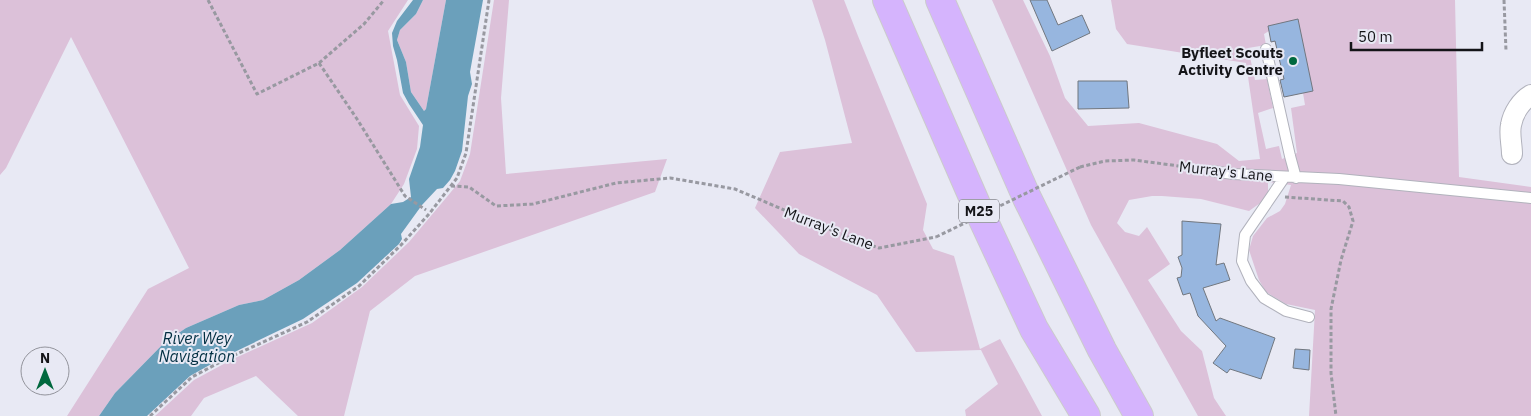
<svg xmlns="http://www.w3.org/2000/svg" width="1531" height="416" font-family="'IBM Plex Sans',sans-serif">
<rect width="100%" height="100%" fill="#e8e9f4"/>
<path fill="#dcc1d9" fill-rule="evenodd" d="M0 0H408L388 31 400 95 419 126 417 149 404 184 391 204 340 250 299 280 263 300 239 305 186 328 164 343 115 393 99 416H67L148 289 189 268 71 37 6 168 0 175Z
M423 0H446L426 109 424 111 411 92 406 62 397 40 400 30 416 14Z
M494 0H509L501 98 506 174 667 159 655 192 415 276 370 311 344 416H298L256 376 204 398 191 416H155L194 380 233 359 312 323 362 287 409 242 446 198 460 181 470 154Z
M812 0H844L858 36 927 204 923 230 933 249 954 256 980 349 1000 339 1042 416H966L965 410 998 384 981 350 916 352 877 295 799 254 755 208 780 152 852 143 825 40Z
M992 0H1023L1050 56 1065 98 1088 126 1139 123 1217 144 1239 161 1260 159 1246 63 1127 44 1116 29 1111 0H1455L1459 177 1531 187V416H1309L1315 310 1286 304 1266 292 1259 280 1249 250 1253 236 1267 218 1280 211 1285 204 1291 185 1268 182V195L1263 201 1249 211 1201 199 1162 196H1152L1129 200 1117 223 1125 232 1139 236 1147 227 1170 264 1148 280 1181 331 1202 351 1214 398 1226 416H1198L1091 225ZM1269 31 1271 42H1275L1284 79 1280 80 1284 97 1303 93 1305 105 1291 108 1297 153 1282 159 1279 146 1266 149 1258 113 1273 108 1267 79 1255 80 1248 48 1266 45 1264 34Z"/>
<path fill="#6ba0bb" d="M413 0H423L416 14 400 30 397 40 406 62 411 92 424 111 426 109 446 0H483L470 72 472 84 468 96 462 151 455 171 450 180 443 188 437 189 422 205 401 234 402 239 399 244 357 283 303 319 222 358 190 376 147 416H99L115 393 164 343 186 328 239 305 263 300 299 280 340 250 391 204 403 202 411 197 409 179 420 147 423 125 409 104 403 93 397 60 393 46 392 33 397 21Z"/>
<path fill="#97b6df" stroke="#71777f" d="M1030 0H1047L1058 25 1082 15 1090 33 1052 51Z
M1298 19 1313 91 1284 97 1280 80 1284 79 1275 41 1271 42 1268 26Z
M1078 81H1127L1129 108 1078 109Z
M1182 221 1221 224 1216 265 1224 263 1230 280 1203 288 1216 321 1220 318 1275 338 1261 379 1230 369 1227 373 1213 363 1226 346 1198 316 1190 293 1183 295 1177 278 1181 277 1182 268 1178 257 1182 255Z
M1295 349 1310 350 1309 370 1293 368Z"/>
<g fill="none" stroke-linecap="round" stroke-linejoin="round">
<g stroke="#b1b2bc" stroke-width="12">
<path id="service" d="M1266 49 1290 156 1296 178
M1212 171 1233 174 1339 179 1531 198
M1284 178 1245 235 1242 261 1251 281 1264 298 1286 311 1309 317"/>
</g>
<g stroke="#b1b2bc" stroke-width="22">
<path id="minor" d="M1512 154C1512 145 1509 134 1511 125 1513 113 1521 101 1531 95"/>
</g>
<g stroke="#cbcbcc" stroke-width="30">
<path id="motorway" d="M887 0 979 211 1034 329 1086 416
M940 0 1027 198 1102 350 1139 416"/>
</g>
<path stroke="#9899a1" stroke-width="3" stroke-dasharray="4 2.5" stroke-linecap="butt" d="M208 0 257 94 319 63 364 24 384 0
M1504 0 1506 51
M319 63 357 119 405 196 426 210
M1080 167 1105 161 1134 160 1201 169
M451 186 469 187 496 206 533 204 616 183 670 178 735 189 850 238 879 248 936 237
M1285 197 1343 201 1349 207 1353 221 1341 260 1331 309V373L1336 416
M150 416 192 377 226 359 307 322 359 286 401 245 429 214 457 178 466 153 489 0"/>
<use href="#service" stroke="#fff" stroke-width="10"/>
<use href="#minor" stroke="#fff" stroke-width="20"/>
<use href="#motorway" stroke="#d5b4fd" stroke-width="28"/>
<path stroke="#9899a1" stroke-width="3" stroke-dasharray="4 2.5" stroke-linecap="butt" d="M936 237 1080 167"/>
</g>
<circle fill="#00683e" stroke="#e8e9f4" stroke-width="2" cx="1293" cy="61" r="5"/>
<g text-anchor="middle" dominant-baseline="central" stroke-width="4" stroke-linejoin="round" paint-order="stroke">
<rect fill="#e8e9f4" stroke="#54545a" stroke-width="1" x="959" y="199.5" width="40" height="23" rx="4"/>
<g font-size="14" font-weight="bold" fill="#141418">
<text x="979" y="211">M25</text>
</g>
<g font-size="15" font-weight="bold" fill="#141418" stroke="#e8e9f4" text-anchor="end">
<text x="1283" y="52">Byfleet Scouts<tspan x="1283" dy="17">Activity Centre</tspan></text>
</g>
<g font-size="15" fill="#141418" stroke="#e8e9f4">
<text transform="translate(1226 171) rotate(6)">Murray's Lane</text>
<text transform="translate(829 228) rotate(21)">Murray's Lane</text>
</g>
<g font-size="16" font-style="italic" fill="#002e41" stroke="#e8e9f4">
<text x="197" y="338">River Wey<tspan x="197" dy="18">Navigation</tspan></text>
</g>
</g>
<g transform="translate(45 371)"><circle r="24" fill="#e8e9f4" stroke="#93949c"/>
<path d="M0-4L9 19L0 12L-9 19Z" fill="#00683e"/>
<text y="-8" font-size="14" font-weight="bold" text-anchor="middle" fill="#141418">N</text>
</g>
<path d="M1351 42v8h131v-8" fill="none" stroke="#141418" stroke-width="2.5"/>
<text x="1358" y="42" font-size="15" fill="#141418" stroke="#e8e9f4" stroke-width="4" paint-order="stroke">50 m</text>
</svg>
